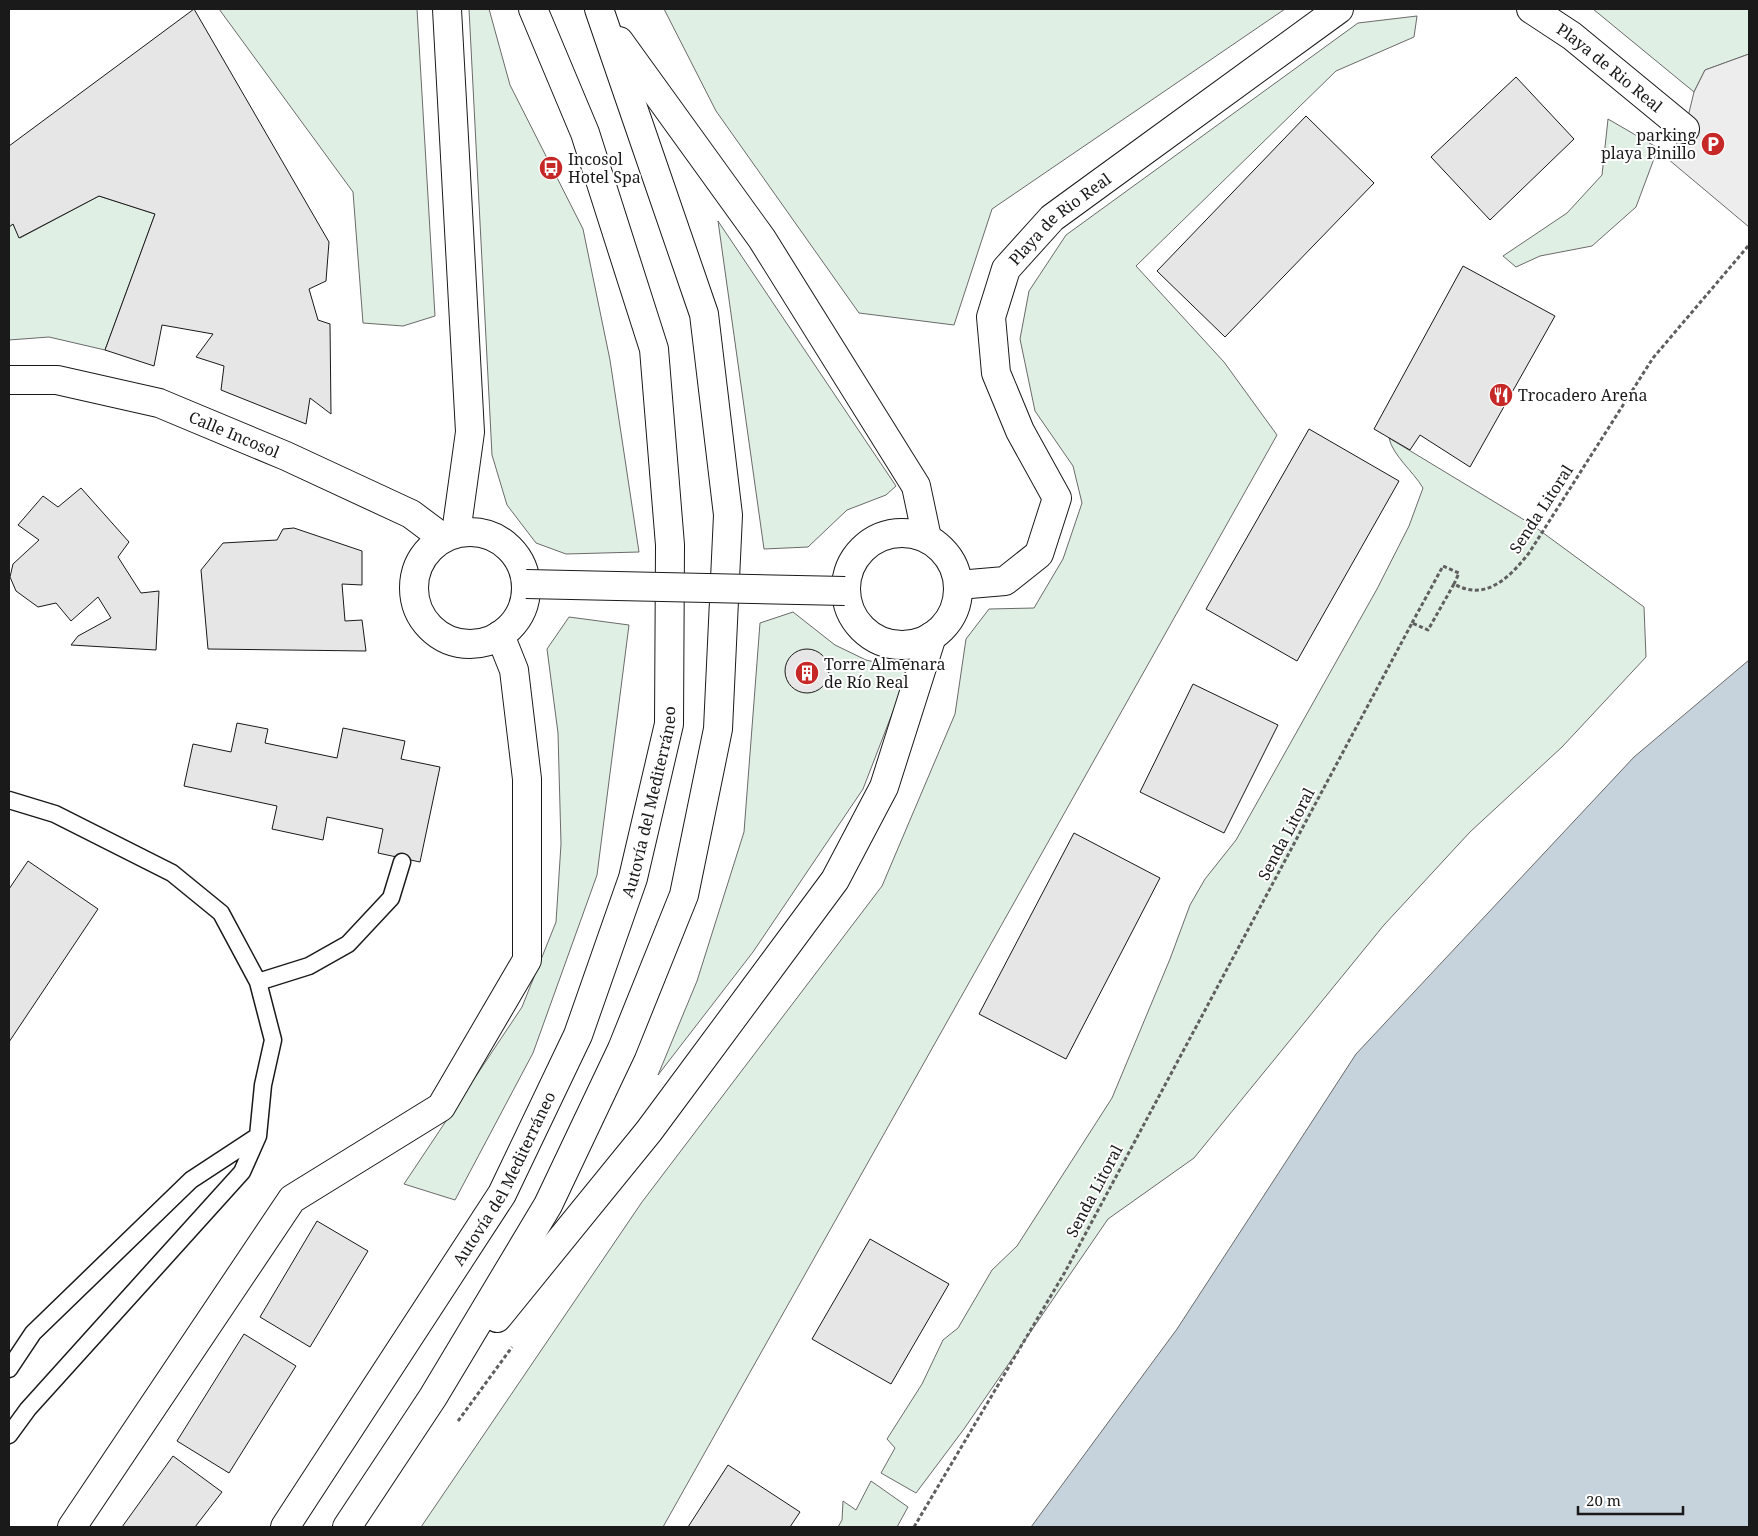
<svg xmlns="http://www.w3.org/2000/svg" width="1758" height="1536" font-family="'Noto Serif',serif">
<rect width="100%" height="100%" fill="#fff"/>
<path fill="#e0efe3" stroke="#6a6a6a" d="M219 9H417L435 316 403 326 363 323 353 192Z
M469 9H489L510 85 583 229 610 360 639 552 566 554 536 543 507 505 492 455Z
M664 9H1285L992 209 954 325 859 313 716 111Z
M1593 9H1749V54L1705 70 1694 92Z
M1417 16 1414 37 1336 71 1136 266 1224 362 1277 435 663 1527H421L642 1202 882 886 955 714 966 639 989 609 1034 608 1063 559 1082 503 1073 466 1035 411 1020 339 1029 291 1066 235 1358 23Z
M1608 119 1658 148 1636 207 1592 246 1540 256 1516 267 1503 256 1567 213 1602 175Z
M99 196 155 214 105 350 49 337 9 340V227L13 224 20 238Z
M718 221 896 486 886 495 847 510 808 547 764 549Z
M1389 438 1531 524 1644 607 1646 657 1562 747 1470 832 1384 925 1194 1158 1108 1219 964 1429 916 1493 881 1473 895 1448 887 1439 922 1384 943 1340 958 1328 992 1270 1017 1246 1112 1098 1170 959 1190 905 1205 879 1236 840 1377 589 1409 526 1423 488C1413 471 1393 456 1389 438Z
M793 612 835 645 866 660 909 670 863 789 753 952 658 1075 697 981 744 832 760 623Z
M569 617 629 625 597 875 533 1053 455 1200 404 1184 522 1007 556 922 561 844 558 733 547 649Z
M871 1481 908 1507 897 1527H838L842 1520 843 1501 856 1510Z"/>
<path fill="#ededed" stroke="#6a6a6a" d="M1749 54V227L1668 159 1685 129 1694 92 1705 70Z"/>
<path fill="#c6d2dc" stroke="#6a6a6a" d="M1749 660V1527H1031L1177 1329 1356 1054 1634 757Z"/>
<path fill="#e6e6e6" stroke="#1a1a1a" d="M194 9 329 242 326 281 309 289 318 320 330 324 331 414 310 398 306 424 221 390 224 366 196 357 213 334 162 325 154 366 105 350 155 214 99 196 19 238 13 224 9 227V146Z
M1516 77 1574 139 1490 220 1431 157Z
M1306 116 1374 183 1225 337 1157 271Z
M1463 266 1555 316 1470 467 1420 435 1410 450 1374 429Z
M1309 429 1399 481 1297 661 1206 609Z
M81 488 129 542 118 557 141 593 159 591 156 650 71 645 78 636 111 618 98 597 71 621 56 603 38 607 16 591 10 577 13 564 39 540 18 525 43 496 58 507Z
M294 528 362 551V585L342 584 345 621 362 620 366 651 208 649 201 570 223 543 277 540 283 529Z
M785 671a22 22 0 1 1 44 0a22 22 0 1 1-44 0Z
M1193 684 1278 725 1224 833 1140 792Z
M237 723 268 729 265 743 337 758 343 728 405 741 401 759 440 767 420 862 378 853 383 829 327 817 323 840 272 829 277 806 184 786 193 744 231 752Z
M1074 833 1160 878 1066 1059 979 1014Z
M28 861 98 909 9 1042V889Z
M317 1221 368 1251 310 1347 260 1317Z
M870 1239 949 1284 891 1384 812 1339Z
M244 1334 296 1366 229 1473 177 1441Z
M173 1456 222 1492 195 1527H122Z
M728 1465 800 1512 790 1527H688Z"/>
<g fill="none" stroke-linecap="round" stroke-linejoin="round">
<g stroke="#1a1a1a" stroke-width="19">
<path id="service" d="M9 800 55 814 172 873 221 913 258 982 273 1040 263 1085 258 1136 242 1172 28 1409 9 1435
M258 982 309 966 348 944 391 898 402 862
M9 1369 33 1333 191 1180 258 1136"/>
</g>
<g stroke="#1a1a1a" stroke-width="30">
<g id="minor">
<path id="s1" d="M1531 9 1572 36 1685 129"/>
<path id="s2" d="M9 380H57L159 403 286 456 411 514 443 538"/>
<circle cx="470" cy="588" r="56"/>
<circle cx="902" cy="589" r="56"/>
<path id="s3" d="M958 585 1005 581 1039 554 1057 498 1020 431 996 373 991 317 1006 269 1052 218 1339 9"/>
<path d="M72 1527 292 1199 441 1107 527 960V779L514 670 500 635"/>
</g>
</g>
<g stroke="#1a1a1a" stroke-width="30">
<g id="trunk">
<path d="M447 9 470 432 456 533"/>
<path d="M619 41 762 239 916 486 927 538"/>
<path d="M497 1318 649 1131 835 880 884 787 932 636"/>
<path id="s4" d="M285 1527 502 1194 578 1035 633 878 669 724 670 545 654 349 585 133 533 9"/>
<path d="M347 1527 433 1397 548 1205 622 1049 684 895 718 729 728 515 704 314 599 9"/>
</g>
</g>
<path stroke="#5f5f5f" stroke-width="3" stroke-dasharray="4 2.5" stroke-linecap="butt" d="M1412 623 1443 566 1459 573 1454 584
M458 1421 512 1347
M914 1527 1065 1272 1412 623 1428 630 1454 584C1486 602 1510 577 1529 553L1653 358 1749 245"/>
<use href="#service" stroke="#fff" stroke-width="16"/>
<use href="#minor" stroke="#fff" stroke-width="28"/>
<use href="#trunk" stroke="#fff" stroke-width="28"/>
<g stroke="#1a1a1a" stroke-width="30" stroke-linecap="butt">
<path id="minor-bridge" d="M526 584 845 591"/>
</g>
<use href="#minor-bridge" stroke="#fff" stroke-width="28"/>
</g>
<defs>
<g id="parking-disc" transform="scale(1.25)"><circle r="9.5" fill="#c62828" stroke="#fff"/><path d="M-3.5-5.5H1a3.5 3.5 0 0 1 0 7H-1V5.5H-3.5ZM-1-3.4V-.6H.8a1.4 1.4 0 0 0 0-2.8Z" fill="#fff"/></g>
<g id="bus-disc" transform="scale(1.25)"><circle r="9.5" fill="#c62828" stroke="#fff"/><path d="M-5-6H5V4H4V6H2V4H-2V6H-4V4H-5ZM-3.5-4V0h7V-4ZM-3.5 1.2v1.5H-2V1.2ZM2 1.2v1.5H3.5V1.2Z" fill="#fff"/></g>
<g id="restaurant-disc" transform="scale(1.25)"><circle r="9.5" fill="#c62828" stroke="#fff"/><path d="M-5-6h1v4h1v-4h1v4h1v-4h1v5L-1.5 .5V6h-2V.5L-5-1ZM5-6V6H3V1.5H1.5Q1.5-4 5-6Z" fill="#fff"/></g>
<g id="building-disc" transform="scale(1.25)"><circle r="9.5" fill="#c62828" stroke="#fff"/><path d="M-4-6H4V6H1V3H-1V6H-4ZM-2.5-4.3h1.7v1.8h-1.7ZM.8-4.3h1.7v1.8H.8ZM-2.5-1h1.7V.8h-1.7ZM.8-1h1.7V.8H.8Z" fill="#fff"/></g>
</defs>
<g fill-rule="evenodd">
<use href="#parking-disc" x="1713" y="144"/>
<use href="#bus-disc" x="551" y="168"/>
<use href="#restaurant-disc" x="1501" y="395"/>
<use href="#building-disc" x="807" y="673"/>
</g>
<g text-anchor="middle" dominant-baseline="central" stroke-width="4" stroke-linejoin="round" paint-order="stroke">
<g font-size="16" fill="#1a1a1a" stroke="#fff">
<text stroke="none"><textPath href="#s1" startOffset="98">Playa de Rio Real</textPath></text>
<text stroke="none"><textPath href="#s3" startOffset="469">Playa de Rio Real</textPath></text>
<text stroke="none"><textPath href="#s2" startOffset="234">Calle Incosol</textPath></text>
<text transform="translate(1541 509) rotate(-57)">Senda Litoral</text>
<text stroke="none"><textPath href="#s4" startOffset="818">Autovía del Mediterráneo</textPath></text>
<text transform="translate(1286 834) rotate(-62)">Senda Litoral</text>
<text stroke="none"><textPath href="#s4" startOffset="412">Autovía del Mediterráneo</textPath></text>
<text transform="translate(1094 1191) rotate(-62)">Senda Litoral</text>
</g>
<g font-size="16" fill="#1a1a1a" stroke="#fff" text-anchor="start">
<text x="1696" y="135" text-anchor="end">parking<tspan x="1696" dy="18">playa Pinillo</tspan></text>
<text x="568" y="159">Incosol<tspan x="568" dy="18">Hotel Spa</tspan></text>
<text x="1518" y="395">Trocadero Arena</text>
<text x="824" y="664">Torre Almenara<tspan x="824" dy="18">de Río Real</tspan></text>
</g>
</g>
<rect width="1758" height="1536" fill="none" stroke="#1a1a1a" stroke-width="20"/>
<path d="M1578 1506v8h105v-8" fill="none" stroke="#1a1a1a" stroke-width="2.5"/>
<text x="1586" y="1506" font-size="15" fill="#1a1a1a" stroke="#ffffff" stroke-width="4" paint-order="stroke">20 m</text>
</svg>
